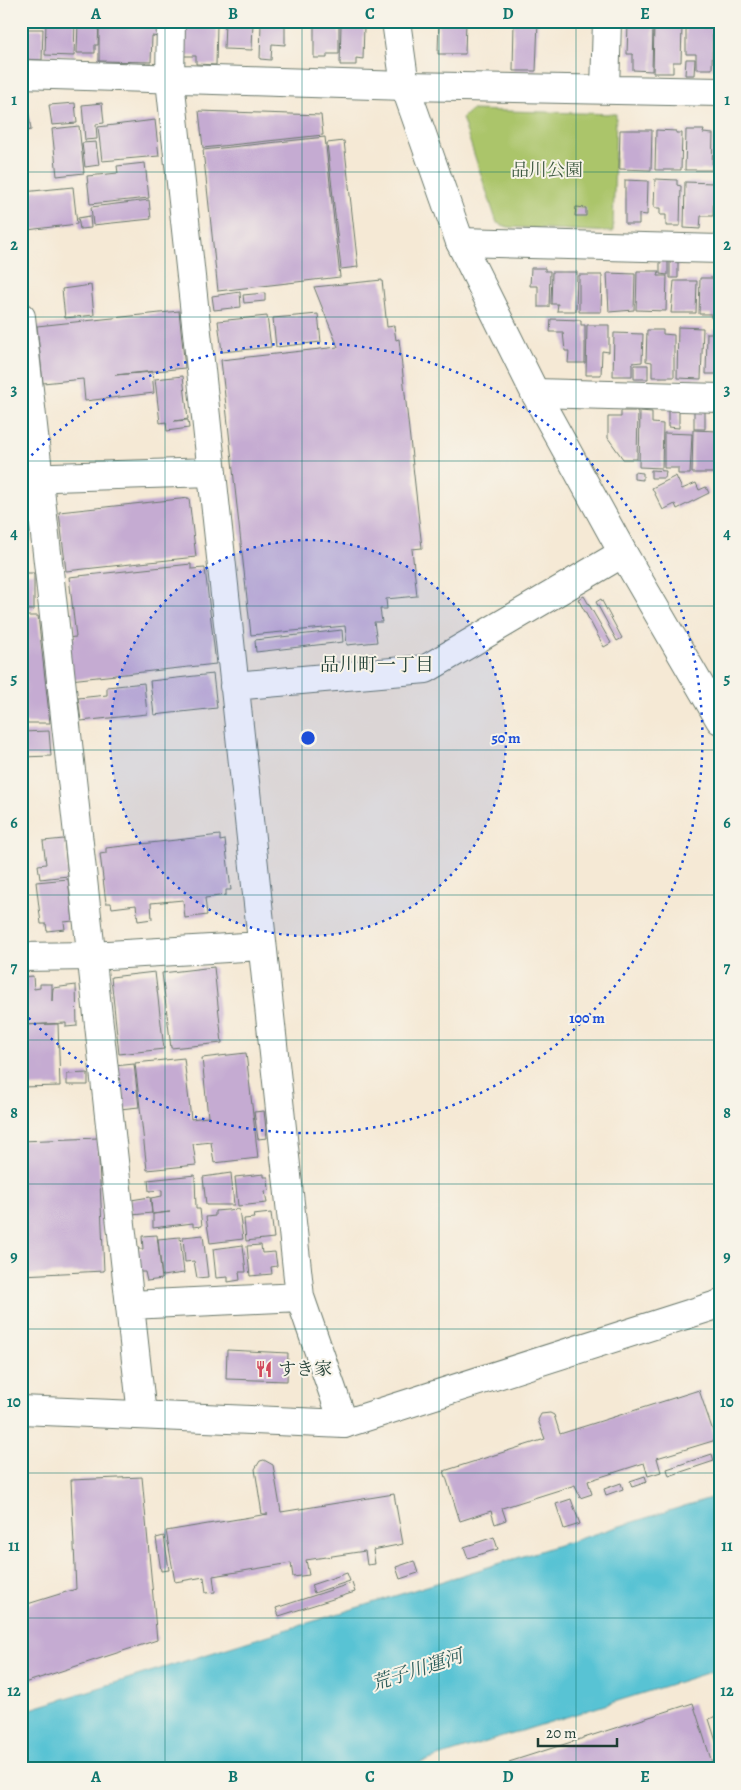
<svg xmlns="http://www.w3.org/2000/svg" width="741" height="1790" font-family="Alegreya,'Noto Serif JP',serif">
<rect width="100%" height="100%" fill="#f7f3e8"/>
<filter id="ink" filterUnits="userSpaceOnUse"><feTurbulence type="fractalNoise" baseFrequency=".02" numOctaves="2"/><feDisplacementMap in="SourceGraphic" scale="10" xChannelSelector="R" yChannelSelector="G"/><feConvolveMatrix kernelMatrix="1 2 1 2 8 2 1 2 1" color-interpolation-filters="sRGB"/></filter>
<filter id="wash" filterUnits="userSpaceOnUse"><feTurbulence type="fractalNoise" baseFrequency=".0096" numOctaves="4" result="noise"/><feDisplacementMap in="SourceGraphic" scale="20" xChannelSelector="R" yChannelSelector="G"/><feGaussianBlur stdDeviation="1.12" result="paint"/><feColorMatrix in="noise" values="0 0 0 0 0 0 0 0 0 0 0 0 0 0 0 0 0 1.4 0 .05"/><feComposite in="paint" operator="in"/></filter>
<g filter="url(#wash)">
<rect width="100%" height="100%" fill="#f5e9d5"/>
<path fill="#abc56b" stroke="#658150" d="M471 110 616 114 613 232 508 227 497 223 462 118Z"/>
<path fill="#59c3d4" stroke="#3c8084" d="M720 1495V1669L400 1769H21V1712Z"/>
<g id="blocks">
<path fill="#c5abd2" d="M46 21H75L74 56 45 55Z
M78 21H99L98 45H95V53H77Z
M99 21H159V37L152 36 151 62 99 61Z
M184 21 217 24 216 65 196 64V56H184Z
M225 21H253L252 50 224 49Z
M439 21H466L465 54H438Z
M514 21H538L536 71H513Z
M261 23 285 24V45L272 44 271 60 260 59Z
M314 24H339V54H327V58H314Z
M628 24 653 25 652 71 633 70V54H627Z
M341 25 364 26 363 59 356 58V65H340Z
M654 25 682 26 681 62H673V73H653Z
M686 27 713 28 712 69H696V54H686Z
M717 27H720V72L716 71Z
M21 29H43L42 60 21 59Z
M686 59H695L694 75H685Z
M75 103 77 123 52 125 49 105Z
M102 103 104 123 96 124 97 139 85 140 82 105Z
M28 109 31 130 21 132V110Z
M199 111 321 115 323 135 203 148Z
M155 120 159 156 102 161 98 127Z
M79 126 84 173 57 176 52 129Z
M620 130H652L651 170 619 169Z
M656 130 676 131V133H682L681 170H655Z
M686 130H704L703 133 713 134 712 170H685Z
M718 132 720 133V171H717Z
M325 137 340 277 218 291 203 150Z
M344 141 358 267 341 269 327 143Z
M96 142 99 165 85 167 82 143Z
M145 163 149 198 90 204 87 176 118 173 117 166Z
M655 179 677 180V185L681 186 680 226H666V215H660V208H654Z
M625 180 648 181 647 215 639 214V224H625Z
M685 182 714 183 713 216H701L700 229 684 228Z
M73 187 77 224 27 230 23 192Z
M149 200 151 219 93 225 91 207Z
M576 207 586 208V216H575Z
M90 216 91 228 80 229 78 218Z
M660 260H668V275L660 274Z
M670 260 678 261V278H670Z
M531 268H545V271H550L549 307H538V286H530Z
M637 271H659L658 276H667L666 311 636 310Z
M552 272H577L576 311H557L558 304H551Z
M607 273 635 274 634 310 609 312Z
M579 275H602L601 312H579Z
M700 278H720V318H711V314H699Z
M382 280 387 327 394 326 396 340 399 339 422 548 412 549 417 596 386 599 387 609H380L382 622H374L377 642 347 645 345 626 251 635 221 360 338 347 314 287Z
M674 281H697L696 313H671Z
M91 285 94 315 65 318 62 289Z
M240 292 241 307 214 310 212 296Z
M265 293V301L244 303 243 295Z
M179 311 185 368 115 375 152 372 154 393 85 401 83 379 43 383 37 326Z
M318 314 321 342 276 347 273 318Z
M267 316 271 347 222 352 218 321Z
M551 319 581 320V325H585V363H568L569 351H565L563 332H550Z
M587 325H609V352L602 351 601 375H586Z
M678 327 703 328 701 379 677 378Z
M647 330H663V334L674 335V377H652V362L646 361Z
M713 330H720V374H706L707 333H713Z
M614 333 643 334 642 362 632 363V376H613Z
M634 365H648V379H634Z
M183 376 188 419 174 421 188 420 189 428 167 431 166 422 160 423 155 379Z
M668 409H679V428L668 427Z
M694 410H705V429H694Z
M621 411H638L637 459H623L608 438V417H621Z
M640 411 652 412V423L663 424 662 468 639 467Z
M693 430 718 431 717 473H692Z
M664 433 692 434 690 474H678V468H664Z
M651 470 666 471 665 478H651Z
M634 472 643 473V480L634 479Z
M676 476 682 489 696 483 699 490 706 487 709 493 677 509 675 504 663 510 652 488Z
M189 498 196 557 66 571 59 512Z
M191 564V569L205 568 216 664 70 680 66 638 76 637 69 577Z
M21 573H34V610H21Z
M584 596 611 643 604 647 578 599Z
M601 599 622 638 617 641 596 602Z
M21 616H38L50 723H21Z
M342 630 343 642 256 652 255 640Z
M213 674 217 708 154 715 150 681Z
M144 683 147 714 81 721 78 698 107 695V687Z
M49 731 51 756 21 757V732Z
M220 835V841L225 840 231 890H226V895L205 898 207 915 185 918 183 900 151 903 152 919 138 921 136 905 112 908 111 903H106L100 854 106 853V848Z
M64 839 68 876 40 879 38 865 46 864 43 841Z
M68 879 73 921 64 922 65 929 47 931 46 924H41L36 882Z
M214 967 222 1043 171 1048 162 973Z
M155 972 164 1049 119 1054 111 977Z
M33 976 34 989 40 988V984H52V1001L53 988 76 985 77 1026 66 1027V1023L21 1025V977Z
M58 1024 60 1086 21 1087V1025Z
M246 1053 258 1158 214 1163 211 1142 193 1144 196 1165 147 1170 135 1063 184 1058 191 1119 208 1117 202 1058Z
M134 1064 139 1107 120 1109 115 1066Z
M88 1073V1085H67V1074Z
M264 1111 267 1138 258 1139 254 1112Z
M98 1138 104 1271 22 1275 21 1141Z
M231 1173 234 1205H206L203 1177Z
M264 1174V1177H268L269 1190 265 1191 267 1203 238 1206 235 1177Z
M195 1175 196 1209H200L202 1226 193 1227V1223L153 1228V1214L170 1212 152 1214 151 1198 162 1196V1190L149 1191 148 1180Z
M150 1197 152 1213 132 1215 131 1200Z
M239 1209 243 1239 210 1243 206 1217 215 1216V1211Z
M271 1213 274 1238 246 1241 244 1219 254 1218 253 1215Z
M157 1235 162 1279 147 1281 145 1272H140L138 1249H143L142 1236Z
M203 1235 208 1277 197 1278 194 1261 185 1262 183 1237Z
M180 1237 184 1273 162 1276 158 1239Z
M243 1245 246 1272H239L240 1280 228 1282V1277L216 1278 213 1249Z
M261 1245 262 1253 275 1252 277 1266 271 1267 272 1274 250 1276 247 1246Z
M227 1350 288 1353 287 1381 226 1379Z
M699 1390 716 1440 657 1458 661 1472 648 1476 644 1463 588 1481 592 1494 580 1498 575 1485 502 1508 506 1520 495 1524 491 1511 460 1521 444 1471 545 1439 538 1420 541 1414 550 1413 554 1415 560 1434Z
M712 1454 714 1461 669 1476 667 1469Z
M264 1460 273 1465 281 1512 394 1494 403 1544 373 1550 375 1564 367 1565 365 1551 306 1560 309 1575 293 1577 291 1563 213 1576 215 1592 206 1593 204 1577 175 1582 166 1531 268 1514H262L255 1469 260 1461Z
M645 1476 647 1482 632 1487 630 1481Z
M142 1477 157 1640 21 1684V1606L76 1589 71 1480Z
M621 1483 623 1489 606 1495 604 1489Z
M571 1499 580 1524 564 1529 556 1504Z
M164 1536 169 1570 161 1571 156 1538Z
M494 1537 498 1549 468 1558 464 1547Z
M414 1561 418 1573 400 1579 396 1567Z
M347 1573 350 1581 314 1593 311 1585Z
M352 1583 355 1592 279 1616 276 1608Z
M693 1703 714 1769H511L509 1762Z
M720 1715V1751H719L709 1719Z"/>
</g>
</g>
<g filter="url(#ink)">
<use href="#blocks" fill-opacity="0" stroke="#6a796c" stroke-width="1"/>
<g fill="none" stroke-linecap="round" stroke-linejoin="round">
<g stroke="#6a796c" stroke-width="30">
<path id="minor" d="M171 21 170 80 300 1297 344 1424
M21 74 405 86 720 92
M605 89 607 21
M460 242 720 249
M21 317 142 1415
M535 393 720 398
M21 478 212 472
M234 686 426 669 623 553
M21 957 91 956 262 946
M130 1305 300 1297"/>
</g>
<g stroke="#6a796c" stroke-width="30">
<path id="tertiary" d="M396 21 405 86 460 242 535 393 623 553 720 720
M21 1410 344 1424 720 1304"/>
</g>
<use href="#minor" stroke="#fff" stroke-width="28"/>
<use href="#tertiary" stroke="#fff" stroke-width="28"/>
</g>
</g>
<path fill="none" stroke="#0f766e" stroke-width="1" stroke-opacity="0.55" d="M165 21V1769M302 21V1769M439 21V1769M576 21V1769M21 172H720M21 317H720M21 461H720M21 606H720M21 750H720M21 895H720M21 1040H720M21 1184H720M21 1329H720M21 1473H720M21 1618H720"/>
<circle cx="308" cy="738" r="198" fill="#1d4ed8" fill-opacity=".12"/>
<g fill="none" stroke="#1d4ed8" stroke-width="2.5" stroke-dasharray="2.5 5">
<circle cx="308" cy="738" r="198"/>
<path d="M21 466A395 395 0 1 1 21 1010"/>
</g>
<defs>
<g id="restaurant-bare" transform="scale(1.35)"><path d="M-5-6h1v4h1v-4h1v4h1v-4h1v5L-1.5 .5V6h-2V.5L-5-1ZM5-6V6H3V1.5H1.5Q1.5-4 5-6Z" fill="#d1495b" stroke="#f7f3e8" stroke-width="2.5" paint-order="stroke"/></g>
</defs>
<g fill-rule="evenodd">
<use href="#restaurant-bare" x="264" y="1369"/>
</g>
<g text-anchor="middle" dominant-baseline="central" stroke-width="4" stroke-linejoin="round" paint-order="stroke">
<g font-size="18" fill="#3b583f" stroke="#f7f3e8">
<text x="547" y="170">品川公園</text>
</g>
<g font-size="18" fill="#1f3d34" stroke="#f7f3e8" text-anchor="start">
<text x="278" y="1369">すき家</text>
</g>
<g font-size="19" fill="#1f3d34" stroke="#f7f3e8">
<text x="377" y="665">品川町一丁目</text>
</g>
<g font-size="19" font-style="italic" fill="#2e5e5c" stroke="#f7f3e8">
<text transform="translate(417 1670) rotate(-18)">荒子川運河</text>
</g>
</g>
<circle cx="308" cy="738" r="8" fill="#1d4ed8" stroke="#f7f3e8" stroke-width="2.5"/>
<g font-size="15" text-anchor="middle" font-weight="bold" fill="#1d4ed8" stroke="#f7f3e8" stroke-width="4" stroke-linejoin="round" paint-order="stroke">
<text x="506" y="743">50 m</text>
<text x="587" y="1023">100 m</text>
</g>
<rect width="741" height="1790" fill="none" stroke="#f7f3e8" stroke-width="55"/>
<path d="M538 1738v8h79v-8" fill="none" stroke="#1f3d34" stroke-width="2.5"/>
<text x="546" y="1738" font-size="15" fill="#1f3d34" stroke="#f7f3e8" stroke-width="4" paint-order="stroke">20 m</text>
<rect x="28" y="28" width="686" height="1734" fill="none" stroke="#0f766e" stroke-width="2"/>
<g font-size="16" text-anchor="middle" font-weight="bold" fill="#0f766e">
<text x="96" y="19">A</text>
<text x="233" y="19">B</text>
<text x="370" y="19">C</text>
<text x="508" y="19">D</text>
<text x="645" y="19">E</text>
<text x="14" y="105">1</text>
<text x="727" y="105">1</text>
<text x="14" y="250">2</text>
<text x="727" y="250">2</text>
<text x="14" y="395">3</text>
<text x="727" y="395">3</text>
<text x="14" y="539">4</text>
<text x="727" y="539">4</text>
<text x="14" y="684">5</text>
<text x="727" y="684">5</text>
<text x="14" y="828">6</text>
<text x="727" y="828">6</text>
<text x="14" y="973">7</text>
<text x="727" y="973">7</text>
<text x="14" y="1118">8</text>
<text x="727" y="1118">8</text>
<text x="14" y="1262">9</text>
<text x="727" y="1262">9</text>
<text x="14" y="1407">10</text>
<text x="727" y="1407">10</text>
<text x="14" y="1551">11</text>
<text x="727" y="1551">11</text>
<text x="14" y="1696">12</text>
<text x="727" y="1696">12</text>
<text x="96" y="1782">A</text>
<text x="233" y="1782">B</text>
<text x="370" y="1782">C</text>
<text x="508" y="1782">D</text>
<text x="645" y="1782">E</text>
</g>
</svg>
